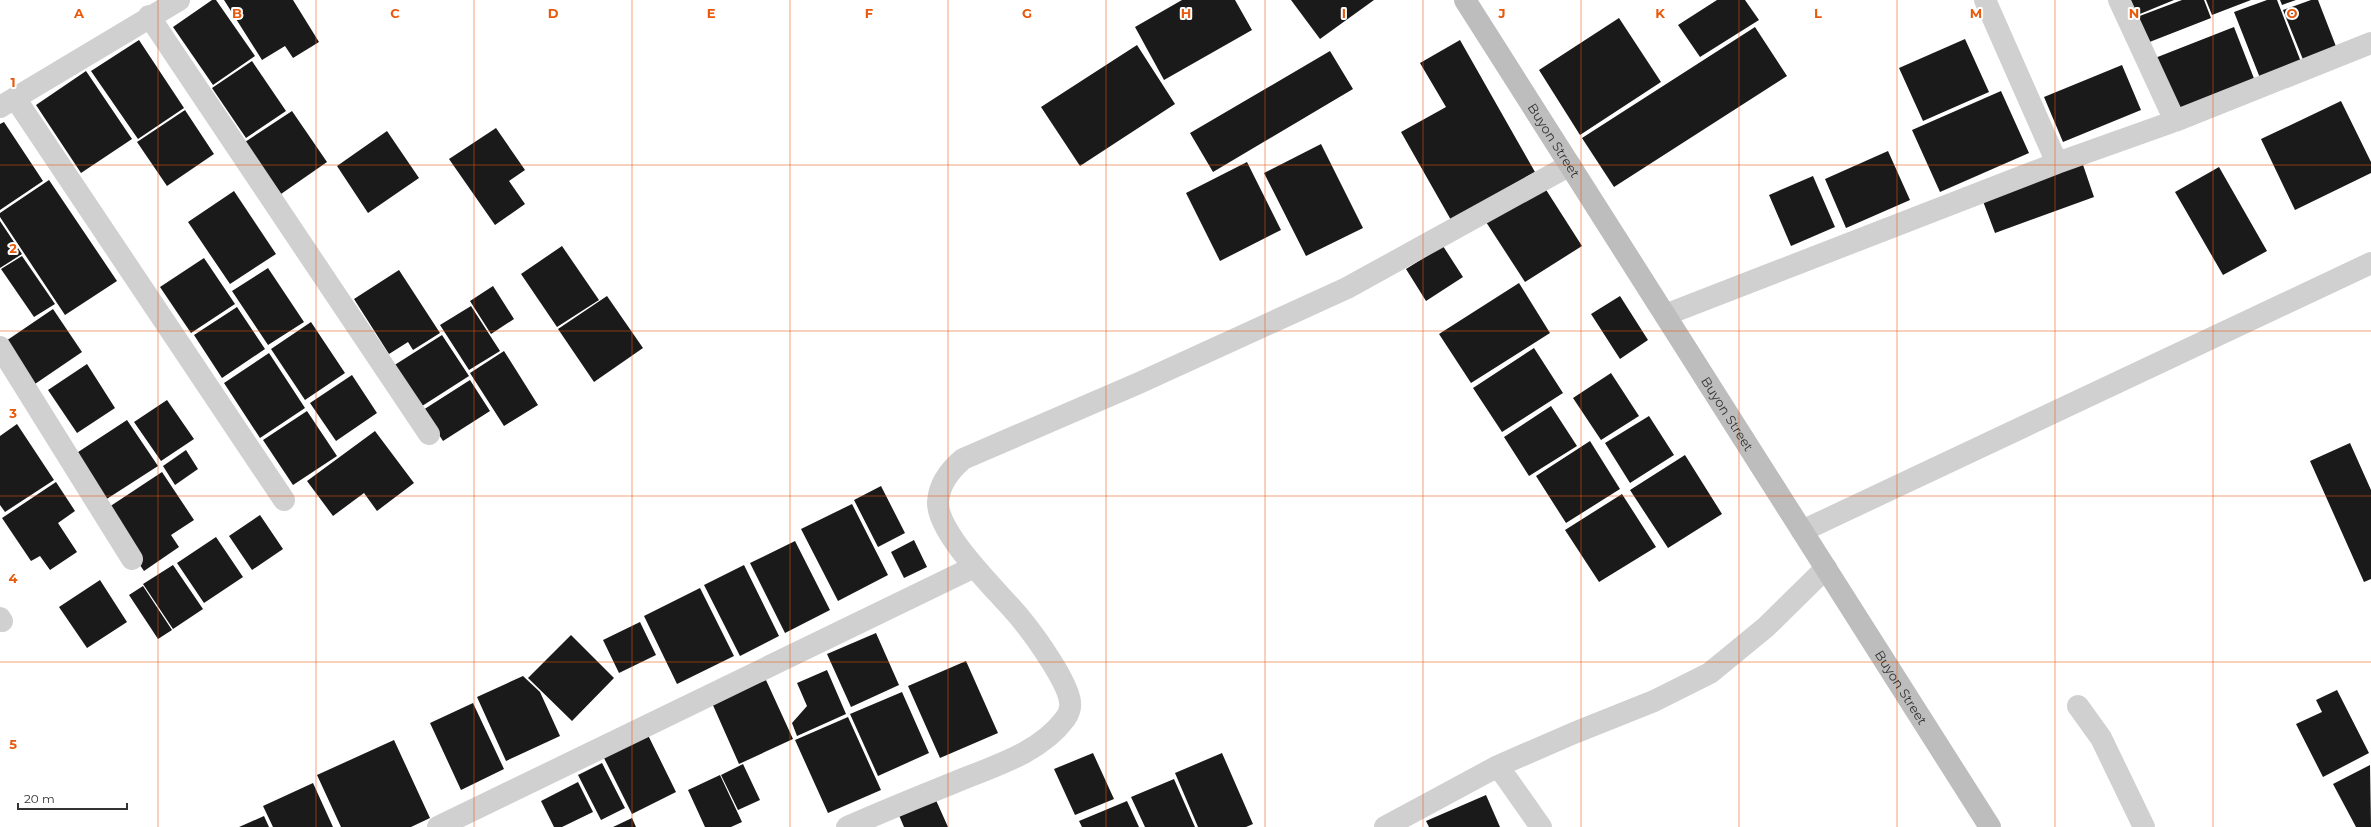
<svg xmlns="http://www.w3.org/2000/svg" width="2371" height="827" font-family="Montserrat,sans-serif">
<rect width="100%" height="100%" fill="#fff"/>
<path fill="#1a1a1a" d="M212 0H216L255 56 213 85 173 27Z
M224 0H293L319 42 293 58 285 46 262 60Z
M1182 0H1235L1252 30 1164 80 1135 27Z
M1291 0H1374L1320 39Z
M1717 0H1745L1759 20 1700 57 1678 25Z
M2129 0H2174L2135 16Z
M2182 0H2204L2211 18 2147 43 2137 17Z
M2206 0H2251L2212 15Z
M2267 0H2277L2301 62 2260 78 2234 12Z
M2280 0H2296L2282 5Z
M2311 0H2318L2337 49 2304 62 2283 10Z
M1619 18 1661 82 1580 135 1539 70Z
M1755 27 1787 76 1614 187 1582 138Z
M2234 27 2255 81 2176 111 2155 58Z
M1965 39 1989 92 1923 121 1899 68Z
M139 40 184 108 138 139 91 71Z
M1460 40 1535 172 1451 220 1401 132 1446 107 1420 63Z
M1137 45 1175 104 1080 166 1041 107Z
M1330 51 1353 89 1213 172 1190 133Z
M252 61 286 111 246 138 212 88Z
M2122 65 2141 110 2063 142 2044 97Z
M86 71 132 139 81 173 36 105Z
M2001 91 2029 153 1940 192 1912 130Z
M2341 101 2371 162V173L2295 210 2261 139Z
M185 110 214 154 167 186 137 142Z
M292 111 327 162 281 194 245 142Z
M4 122 43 181 0 210V124Z
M496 128 525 170 509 181 525 204 495 225 449 159Z
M387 131 419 178 368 213 337 166Z
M1321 144 1363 228 1306 256 1264 173Z
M1888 151 1910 200 1846 228 1825 179Z
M2081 159 2094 197 1995 233 1981 196Z
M1247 162 1281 230 1220 261 1186 193Z
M2219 167 2267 251 2223 275 2175 192Z
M1813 176 1835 227 1791 246 1769 195Z
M49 180 117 281 65 315 0 217V213Z
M1543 185 1582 246 1525 282 1486 222Z
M234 191 276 254 230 284 188 222Z
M0 221 22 254 0 268Z
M562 246 599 300 557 327 521 274Z
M1443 246 1463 277 1426 301 1406 269Z
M22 256 55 304 34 317 1 269Z
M204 258 235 304 191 333 160 287Z
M268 268 304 322 268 345 232 291Z
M399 270 440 333 413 350 408 342 389 354 354 299Z
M1519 283 1550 333 1471 383 1439 334Z
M493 286 514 319 491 334 470 301Z
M607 296 643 348 594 382 558 329Z
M1620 296 1648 340 1620 359 1591 314Z
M471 306 500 351 469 370 440 325Z
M237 307 265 349 222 378 194 335Z
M53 309 82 352 32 386 3 343Z
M311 322 345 373 305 400 271 349Z
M442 335 469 376 419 408 393 366Z
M1534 348 1563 393 1502 432 1473 388Z
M504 351 538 405 504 426 470 373Z
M269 353 305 408 260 438 224 383Z
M87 364 115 408 77 433 48 390Z
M1611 373 1639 416 1601 440 1573 398Z
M352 375 377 413 336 441 310 403Z
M470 380 490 411 443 441 423 410Z
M167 400 194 439 161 461 134 422Z
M1551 406 1577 446 1529 476 1504 437Z
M307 411 337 456 293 485 263 440Z
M1649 416 1674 455 1630 483 1605 443Z
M127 420 158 466 102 502 72 456Z
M17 424 54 480 5 512 0 505V436Z
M375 431 414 483 377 511 364 493 333 516 307 481Z
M1590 441 1620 489 1566 523 1536 476Z
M2350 443 2371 490V579L2364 582 2310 461Z
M186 450 198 469 175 485 163 466Z
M1685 455 1722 514 1668 548 1630 490Z
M162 472 194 520 171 535 179 547 144 571 103 511Z
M56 482 75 511 58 523 77 552 50 570 40 556 31 561 2 518Z
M881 486 905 533 878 547 854 500Z
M1622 494 1656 547 1599 582 1565 530Z
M852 504 888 575 838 601 801 529Z
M260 515 283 549 252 570 229 536Z
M216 537 243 577 204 603 177 563Z
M914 540 927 567 904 578 891 552Z
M795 541 830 610 785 633 750 563Z
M173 565 203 609 173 629 143 584Z
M744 565 779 636 740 656 704 585Z
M100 580 127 622 87 648 59 607Z
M143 586 172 630 158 639 129 595Z
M700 588 734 656 677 684 644 616Z
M640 622 656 655 619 673 603 640Z
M876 633 899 685 851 707 827 654Z
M571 635 614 678 572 721 528 678Z
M966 661 998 733 940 758 908 686Z
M827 670 846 714 797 736 792 723 807 706 797 683Z
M523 676 540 692 560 736 506 761 477 697Z
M766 680 793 739 739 764 712 703Z
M2337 690 2369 753 2323 777 2296 724 2322 712 2316 700Z
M902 692 929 753 878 776 850 714Z
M473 703 504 769 461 790 430 723Z
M848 717 881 790 828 813 795 740Z
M646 731 676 792 632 814 601 752Z
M394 740 430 818 411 827H341L317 775Z
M1093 753 1114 799 1075 815 1054 769Z
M1222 753 1253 824 1246 827H1198L1175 773Z
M602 763 625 808 601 820 578 775Z
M743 764 760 800 738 810 721 775Z
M2370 765 2371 827H2356L2333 784Z
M720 775 742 822 731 827H705L688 790Z
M1174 779 1195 827H1145L1131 797Z
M578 782 593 812 562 827H554L541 801Z
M313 783 333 827H273L263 806Z
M1486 795 1500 827H1429L1426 821Z
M935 798 948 827H904L898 813Z
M1127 801 1139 827H1082L1079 821Z
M264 816 269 827H239Z
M632 818 636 827H613Z"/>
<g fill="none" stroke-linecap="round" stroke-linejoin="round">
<path stroke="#d0d0d0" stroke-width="22" d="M1985 0 2057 163
M2119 0 2175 121
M149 16 429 434
M15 98 284 500
M0 107 179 0
M1665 315 2057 163 2175 121 2371 43
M0 347 132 559
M1802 531 2371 263
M0 618 2 621
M2078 706 2101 738 2144 827
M1498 766 1541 827
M438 827 974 567
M847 827C882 812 918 797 953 783 991 767 1039 754 1065 719 1068 715 1071 708 1070 702 1068 682 1035 636 1021 619 1001 594 937 535 938 502 939 484 950 470 963 459L1139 383 1347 288 1570 165
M1385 827 1498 766 1574 733 1654 701 1710 673 1766 627 1826 568"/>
<path stroke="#bdbdbd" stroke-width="22" id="s1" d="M1465 0 1990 827"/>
</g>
<path fill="none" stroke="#e8590c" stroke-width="1" stroke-opacity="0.55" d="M158 0V827M316 0V827M474 0V827M632 0V827M790 0V827M948 0V827M1106 0V827M1265 0V827M1423 0V827M1581 0V827M1739 0V827M1897 0V827M2055 0V827M2213 0V827M0 165H2371M0 331H2371M0 496H2371M0 662H2371"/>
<g text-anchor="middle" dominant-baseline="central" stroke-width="4" stroke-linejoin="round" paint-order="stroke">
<g font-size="13" fill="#333" stroke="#fff">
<text stroke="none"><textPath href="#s1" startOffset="166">Buyon Street</textPath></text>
<text stroke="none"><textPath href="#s1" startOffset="490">Buyon Street</textPath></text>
<text stroke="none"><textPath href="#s1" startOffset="814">Buyon Street</textPath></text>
</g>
</g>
<g font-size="13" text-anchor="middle" font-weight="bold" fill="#e8590c" stroke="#fff" stroke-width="4" stroke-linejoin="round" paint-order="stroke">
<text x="79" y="18">A</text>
<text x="237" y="18">B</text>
<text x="395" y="18">C</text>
<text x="553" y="18">D</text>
<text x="711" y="18">E</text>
<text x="869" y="18">F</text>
<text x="1027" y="18">G</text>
<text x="1186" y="18">H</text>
<text x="1344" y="18">I</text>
<text x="1502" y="18">J</text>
<text x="1660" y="18">K</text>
<text x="1818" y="18">L</text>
<text x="1976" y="18">M</text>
<text x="2134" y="18">N</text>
<text x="2292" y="18">O</text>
<text x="13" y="87">1</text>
<text x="13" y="253">2</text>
<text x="13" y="418">3</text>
<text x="13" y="583">4</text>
<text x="13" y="749">5</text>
</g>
<path d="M18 803v6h109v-6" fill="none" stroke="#333333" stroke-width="2"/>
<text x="24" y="803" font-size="12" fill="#333333" stroke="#ffffff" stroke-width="3" paint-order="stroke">20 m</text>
</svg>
